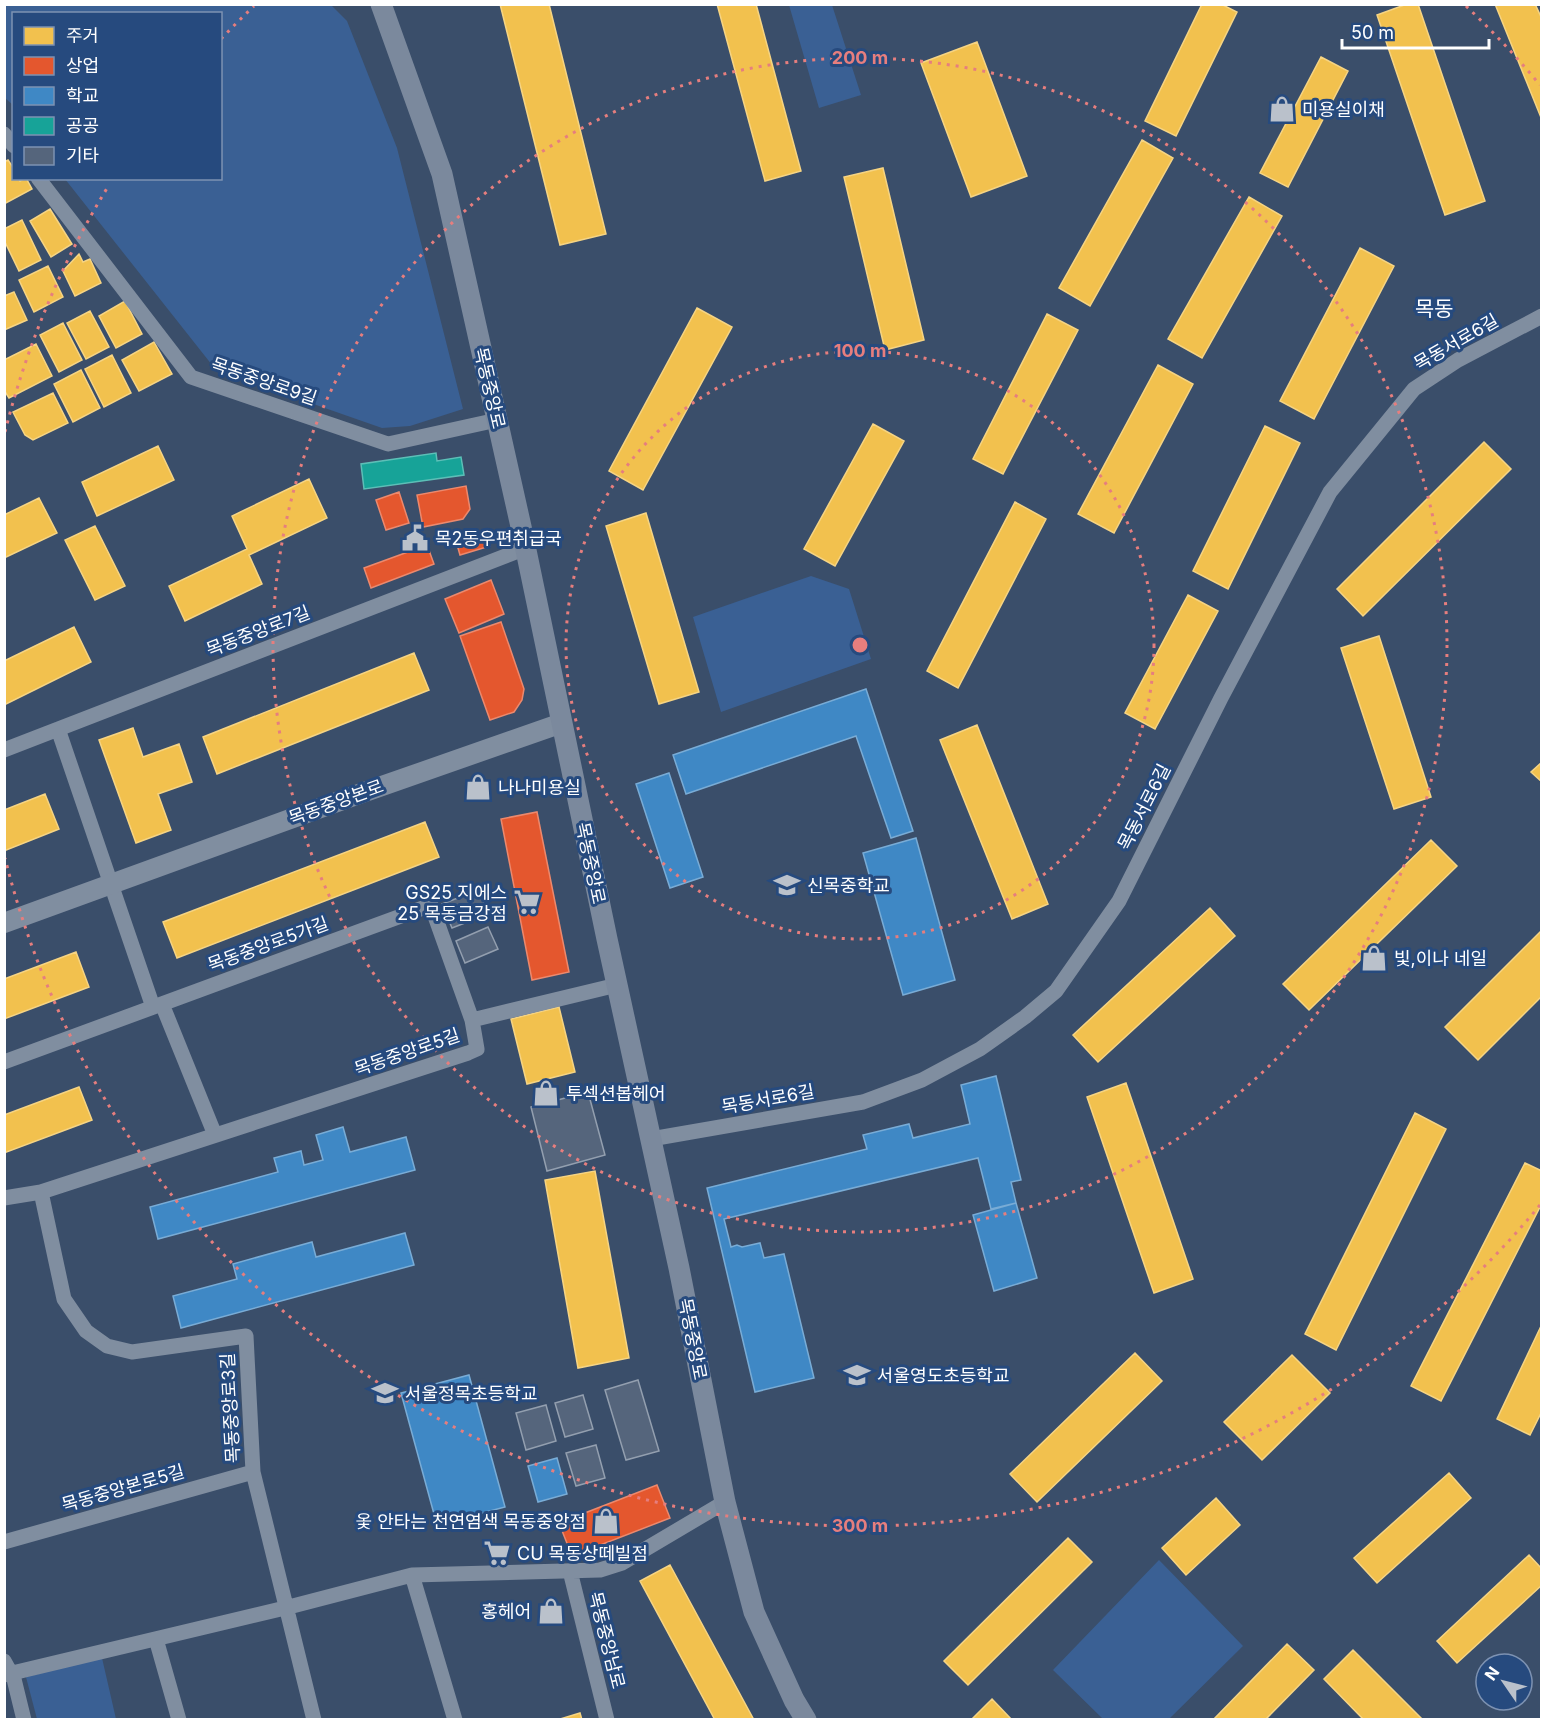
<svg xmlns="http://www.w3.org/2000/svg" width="1546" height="1724" font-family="Inter,'Noto Sans KR',sans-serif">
<rect width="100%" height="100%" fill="#3a4e6a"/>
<path fill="#3a6094" d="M5 4 331 5 347 21 397 148 463 409 410 426 382 428 216 370 65 179 220 178V14H14L13 105 5 98Z
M789 5H832L861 95 819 108Z
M811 576 849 589 871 659 721 712 693 617Z
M1159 1560 1243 1646 1169 1719H1103L1053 1670Z
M102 1658 116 1719H37L26 1677Z"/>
<path fill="#f2c14e" stroke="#f6d483" stroke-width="1.5" d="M500 4H549L606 234 560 245Z
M717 4H756L801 171 765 181Z
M1202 4H1221L1237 12 1176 136 1145 121Z
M1407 4H1418L1485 201 1445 215 1377 15Z
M1495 4H1535L1542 19V120Z
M977 42 1027 176 971 197 921 63Z
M1321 57 1348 71 1288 187 1260 173Z
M1142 140 1173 158 1090 306 1059 288Z
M8 160 14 169V178H18L20 181 26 178 32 189 4 204V162Z
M883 168 924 340 885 350 844 177Z
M1249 197 1282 216 1202 358 1168 339Z
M50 209 72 244 51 257 30 221Z
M22 220 41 260 19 271 4 240V229Z
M1360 248 1394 266 1314 419 1280 401Z
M79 254 83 262 90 259 101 283 75 296 63 271Z
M48 266 63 297 34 312 19 280Z
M14 292 27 320 4 330V296Z
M125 301 142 334 116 348 99 316Z
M697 308 732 327 643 490 609 471Z
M90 311 109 347 86 359 67 323Z
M1047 314 1078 330 1003 474 973 459Z
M63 323 82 360 59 372 40 335Z
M154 342 172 374 139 391 122 360Z
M36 344 52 376 9 398 4 390V360Z
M112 355 131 393 104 407 85 369Z
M1158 365 1193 384 1114 533 1078 514Z
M81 370 100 408 73 422 54 384Z
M53 393 68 423 33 440 25 435 13 412Z
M873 424 904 441 835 566 804 549Z
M1265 426 1300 443 1228 589 1193 571Z
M1484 442 1511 469 1363 616 1337 589Z
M158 446 174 480 97 516 82 482Z
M309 479 327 518 249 555 262 584 185 621 169 586 247 549 232 516Z
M39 498 57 533 4 558V515Z
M1015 502 1046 519 958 688 927 671Z
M646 513 699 692 659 704 606 526Z
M95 526 125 586 95 600 65 540Z
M1188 595 1218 611 1155 729 1125 713Z
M74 627 91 662 4 705V661Z
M1379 636 1431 797 1394 809 1341 648Z
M414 653 429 690 217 774 203 737Z
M977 725 1048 904 1012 919 940 740Z
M133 728 143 757 179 744 192 782 158 794 171 830 136 843 99 740Z
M1542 762V782L1531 772Z
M45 794 59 829 4 851V810Z
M425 822 439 857 177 958 163 922Z
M1431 840 1457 866 1309 1010 1283 984Z
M1210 908 1235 936 1098 1062 1073 1035Z
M1542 930V996L1478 1060 1445 1027Z
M76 952 89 987 4 1019V979Z
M559 1007 575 1072 527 1084 511 1019Z
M1126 1083 1193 1279 1154 1293 1087 1097Z
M79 1087 92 1120 4 1153V1115Z
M1415 1113 1446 1129 1336 1350 1305 1334Z
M1525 1163 1542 1171V1203L1441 1401 1411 1386Z
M595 1171 629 1358 578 1368 545 1180Z
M1542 1324V1411L1530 1435 1497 1419Z
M1135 1353 1162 1381 1037 1502 1010 1474Z
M1292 1355 1330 1393 1262 1460 1224 1422Z
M1449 1473 1471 1498 1377 1583 1354 1558Z
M1216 1498 1240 1525 1186 1575 1162 1548Z
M1068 1538 1092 1562 968 1685 944 1661Z
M1529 1555 1542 1569V1585L1457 1663 1437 1641Z
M670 1565 754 1720H715L640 1581Z
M1287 1644 1314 1670 1265 1720H1213Z
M1353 1650 1423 1720H1364L1324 1679Z
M992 1699 1012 1720H971Z
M580 1713 582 1720H557Z"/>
<path fill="#e4572e" stroke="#ec896d" stroke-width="1.5" d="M466 486 470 509 463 519 423 527 417 495Z
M399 492 409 523 386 530 376 500Z
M486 532 490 546 460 555 456 541Z
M427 545 434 564 371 588 364 568Z
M491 580 504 614 459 633 445 599Z
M501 622 524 689 522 700 514 712 490 720 460 636Z
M537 812 569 972 532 980 501 819Z
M657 1485 670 1518 572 1556 559 1523Z"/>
<path fill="#3f88c5" stroke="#79acd6" stroke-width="1.5" d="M866 689 913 831 891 838 856 736 686 794 673 755Z
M669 773 703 877 670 888 636 784Z
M916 838 955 980 903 995 863 853Z
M996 1076 1021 1180 1011 1182 1016 1203 991 1209 978 1158 724 1219 731 1247 737 1245 742 1247 760 1243 764 1258 784 1254 814 1378 755 1392 707 1188 867 1149 863 1135 909 1124 913 1138 970 1124 961 1085Z
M343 1127 350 1152 406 1137 415 1170 158 1239 150 1207 278 1172 274 1158 301 1151 304 1165 323 1160 316 1135Z
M1016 1203 1037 1278 994 1291 973 1215Z
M405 1233 414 1265 181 1328 173 1296 237 1279 233 1264 312 1242 316 1257Z
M469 1375 505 1507 437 1525 401 1393Z
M557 1458 567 1494 538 1502 528 1466Z"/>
<path fill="#17a398" stroke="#5dbfb7" stroke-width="1.5" d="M436 453 437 461 461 457 464 475 364 489 361 464Z"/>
<path fill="#55657c" stroke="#939faf" stroke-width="1.5" d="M479 890 488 914 452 928 442 904Z
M488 927 498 949 465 963 456 941Z
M588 1092 605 1155 547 1171 531 1107Z
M638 1380 659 1451 626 1460 605 1390Z
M583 1395 593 1429 565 1437 555 1403Z
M546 1405 556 1441 526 1450 516 1413Z
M596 1445 605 1478 576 1486 566 1453Z"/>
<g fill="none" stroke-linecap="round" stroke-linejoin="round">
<path stroke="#808ea0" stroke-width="15" d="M4 134 14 146
M38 178 191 377 388 444 497 420
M58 729 153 1007
M4 750 526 548
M162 1004 215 1135
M4 1062 431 905 472 1020
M651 1139 863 1102 922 1080 980 1049 1025 1017 1056 991 1119 901 1221 698 1330 492 1414 389 1458 360 1542 316
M41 1192 64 1299 86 1331 107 1346 132 1352 246 1336 253 1472 314 1720
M4 1198 41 1192 468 1053 477 1049 472 1020 617 985
M4 1542 253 1472
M570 1571 607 1720
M412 1575 455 1720
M156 1639 179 1720
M4 1661 14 1679 24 1720
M4 1675 285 1608 412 1575 600 1570 622 1563 725 1502"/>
<path stroke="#808ea0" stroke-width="20" d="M4 923 359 794 562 723"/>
<path stroke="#7b899d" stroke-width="21" d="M381 4 442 174 522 531 607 939 679 1268 725 1502 754 1612 794 1700 806 1720"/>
</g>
<g fill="none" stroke="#e67e7e" stroke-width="3" stroke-dasharray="3 6">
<circle cx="860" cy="645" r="294"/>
<circle cx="860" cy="645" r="587"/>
<path d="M1540 1205A881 881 0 0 1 5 858M5 432A881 881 0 0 1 109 185M221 39A881 881 0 0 1 254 6M1466 6A881 881 0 0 1 1540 85"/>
</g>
<defs>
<g id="shop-bare" transform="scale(2.07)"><path d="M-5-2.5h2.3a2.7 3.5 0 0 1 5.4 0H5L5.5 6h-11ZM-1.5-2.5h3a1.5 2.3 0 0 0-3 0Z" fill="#bac1cb" stroke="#264a7e" stroke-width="2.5" paint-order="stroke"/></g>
<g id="civic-bare" transform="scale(2.07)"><path d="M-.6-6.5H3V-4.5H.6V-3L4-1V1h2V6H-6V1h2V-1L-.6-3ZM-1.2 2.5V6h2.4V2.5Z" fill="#bac1cb" stroke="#264a7e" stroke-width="2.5" paint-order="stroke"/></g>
<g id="school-bare" transform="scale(2.07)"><path d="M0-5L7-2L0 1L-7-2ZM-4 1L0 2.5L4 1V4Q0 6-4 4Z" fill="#bac1cb" stroke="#264a7e" stroke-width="2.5" paint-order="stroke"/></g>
<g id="supermarket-bare" transform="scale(2.07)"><path d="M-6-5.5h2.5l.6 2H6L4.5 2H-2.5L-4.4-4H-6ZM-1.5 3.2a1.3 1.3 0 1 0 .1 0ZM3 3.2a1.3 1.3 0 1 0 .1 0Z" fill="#bac1cb" stroke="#264a7e" stroke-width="2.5" paint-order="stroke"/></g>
</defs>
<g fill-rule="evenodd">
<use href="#shop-bare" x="1282" y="109"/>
<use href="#civic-bare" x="415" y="538"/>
<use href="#shop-bare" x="478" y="787"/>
<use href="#school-bare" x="787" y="885"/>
<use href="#supermarket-bare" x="527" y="902"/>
<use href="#shop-bare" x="1374" y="958"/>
<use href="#shop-bare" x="546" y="1093"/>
<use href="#school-bare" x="857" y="1375"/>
<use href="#school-bare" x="385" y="1393"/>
<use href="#shop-bare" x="606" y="1521"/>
<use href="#supermarket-bare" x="497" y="1553"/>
<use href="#shop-bare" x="551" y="1611"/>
</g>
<g text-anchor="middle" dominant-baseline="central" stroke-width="6" stroke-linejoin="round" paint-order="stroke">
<g font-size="18" fill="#fff" stroke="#264a7e" text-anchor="start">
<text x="1302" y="109">미용실이채</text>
<text x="435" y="538">목2동우편취급국</text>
<text x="498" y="787">나나미용실</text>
<text x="807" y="885">신목중학교</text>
<text x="507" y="892" text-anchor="end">GS25 지에스<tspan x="507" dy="21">25 목동금강점</tspan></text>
<text x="1394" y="958">빛,이나 네일</text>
<text x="566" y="1093">투섹션봅헤어</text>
<text x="877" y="1375">서울영도초등학교</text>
<text x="405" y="1393">서울정목초등학교</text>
<text x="586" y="1521" text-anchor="end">옻 안타는 천연염색 목동중앙점</text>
<text x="517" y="1553">CU 목동상떼빌점</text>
<text x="531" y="1611" text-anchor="end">홍헤어</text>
</g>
<g font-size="18" fill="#fff" stroke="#264a7e">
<text transform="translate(1456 342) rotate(-30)">목동서로6길</text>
<text transform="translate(264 381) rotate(19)">목동중앙로9길</text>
<text transform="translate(490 388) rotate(77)">목동중앙로</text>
<text transform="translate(258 631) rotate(-21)">목동중앙로7길</text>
<text transform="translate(336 802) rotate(-20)">목동중앙본로</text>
<text transform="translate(1144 807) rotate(-63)">목동서로6길</text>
<text transform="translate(591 863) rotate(78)">목동중앙로</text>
<text transform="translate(268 944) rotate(-20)">목동중앙로5가길</text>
<text transform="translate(407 1052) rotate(-19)">목동중앙로5길</text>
<text transform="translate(768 1099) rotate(-10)">목동서로6길</text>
<text transform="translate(693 1339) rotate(79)">목동중앙로</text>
<text transform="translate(230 1408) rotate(-93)">목동중앙로3길</text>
<text transform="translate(123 1488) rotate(-16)">목동중앙본로5길</text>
<text transform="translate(607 1640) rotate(76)">목동중앙남로</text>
</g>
<g font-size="21" fill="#fff" stroke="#264a7e">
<text x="1434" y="308">목동</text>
</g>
</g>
<circle cx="860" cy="645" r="9" fill="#e67e7e" stroke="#264a7e" stroke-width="3"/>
<g font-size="18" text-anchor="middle" font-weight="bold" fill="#e67e7e" stroke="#264a7e" stroke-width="6" stroke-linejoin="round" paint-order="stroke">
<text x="860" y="64">200 m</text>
<text x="860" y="357">100 m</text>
<text x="860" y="1532">300 m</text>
</g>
<rect width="1546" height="1724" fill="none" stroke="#ffffff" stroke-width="12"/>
<rect x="12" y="12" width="210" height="168" fill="#264a7e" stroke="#7d92b2" stroke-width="1.5"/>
<rect x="24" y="27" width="30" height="18" fill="#f2c14e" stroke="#7d92b2" stroke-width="1.5"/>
<text x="66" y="42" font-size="18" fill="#ffffff">주거</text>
<rect x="24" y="57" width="30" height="18" fill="#e4572e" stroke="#7d92b2" stroke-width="1.5"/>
<text x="66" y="72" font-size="18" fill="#ffffff">상업</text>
<rect x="24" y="87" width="30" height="18" fill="#3f88c5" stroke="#7d92b2" stroke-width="1.5"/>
<text x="66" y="102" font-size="18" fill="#ffffff">학교</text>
<rect x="24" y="117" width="30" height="18" fill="#17a398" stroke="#7d92b2" stroke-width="1.5"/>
<text x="66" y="132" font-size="18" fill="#ffffff">공공</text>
<rect x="24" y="147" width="30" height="18" fill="#55657c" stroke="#7d92b2" stroke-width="1.5"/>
<text x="66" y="162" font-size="18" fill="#ffffff">기타</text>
<g transform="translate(1504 1682) rotate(305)"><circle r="28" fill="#264a7e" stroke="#7d92b2" stroke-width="1.5"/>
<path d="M0-4.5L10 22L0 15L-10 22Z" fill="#bac1cb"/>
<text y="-9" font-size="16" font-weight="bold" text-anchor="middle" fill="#ffffff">N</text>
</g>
<path d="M1342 39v9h147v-9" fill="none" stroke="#ffffff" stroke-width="3"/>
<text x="1351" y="39" font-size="18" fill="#ffffff" stroke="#264a7e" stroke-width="4.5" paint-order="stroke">50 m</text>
</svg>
